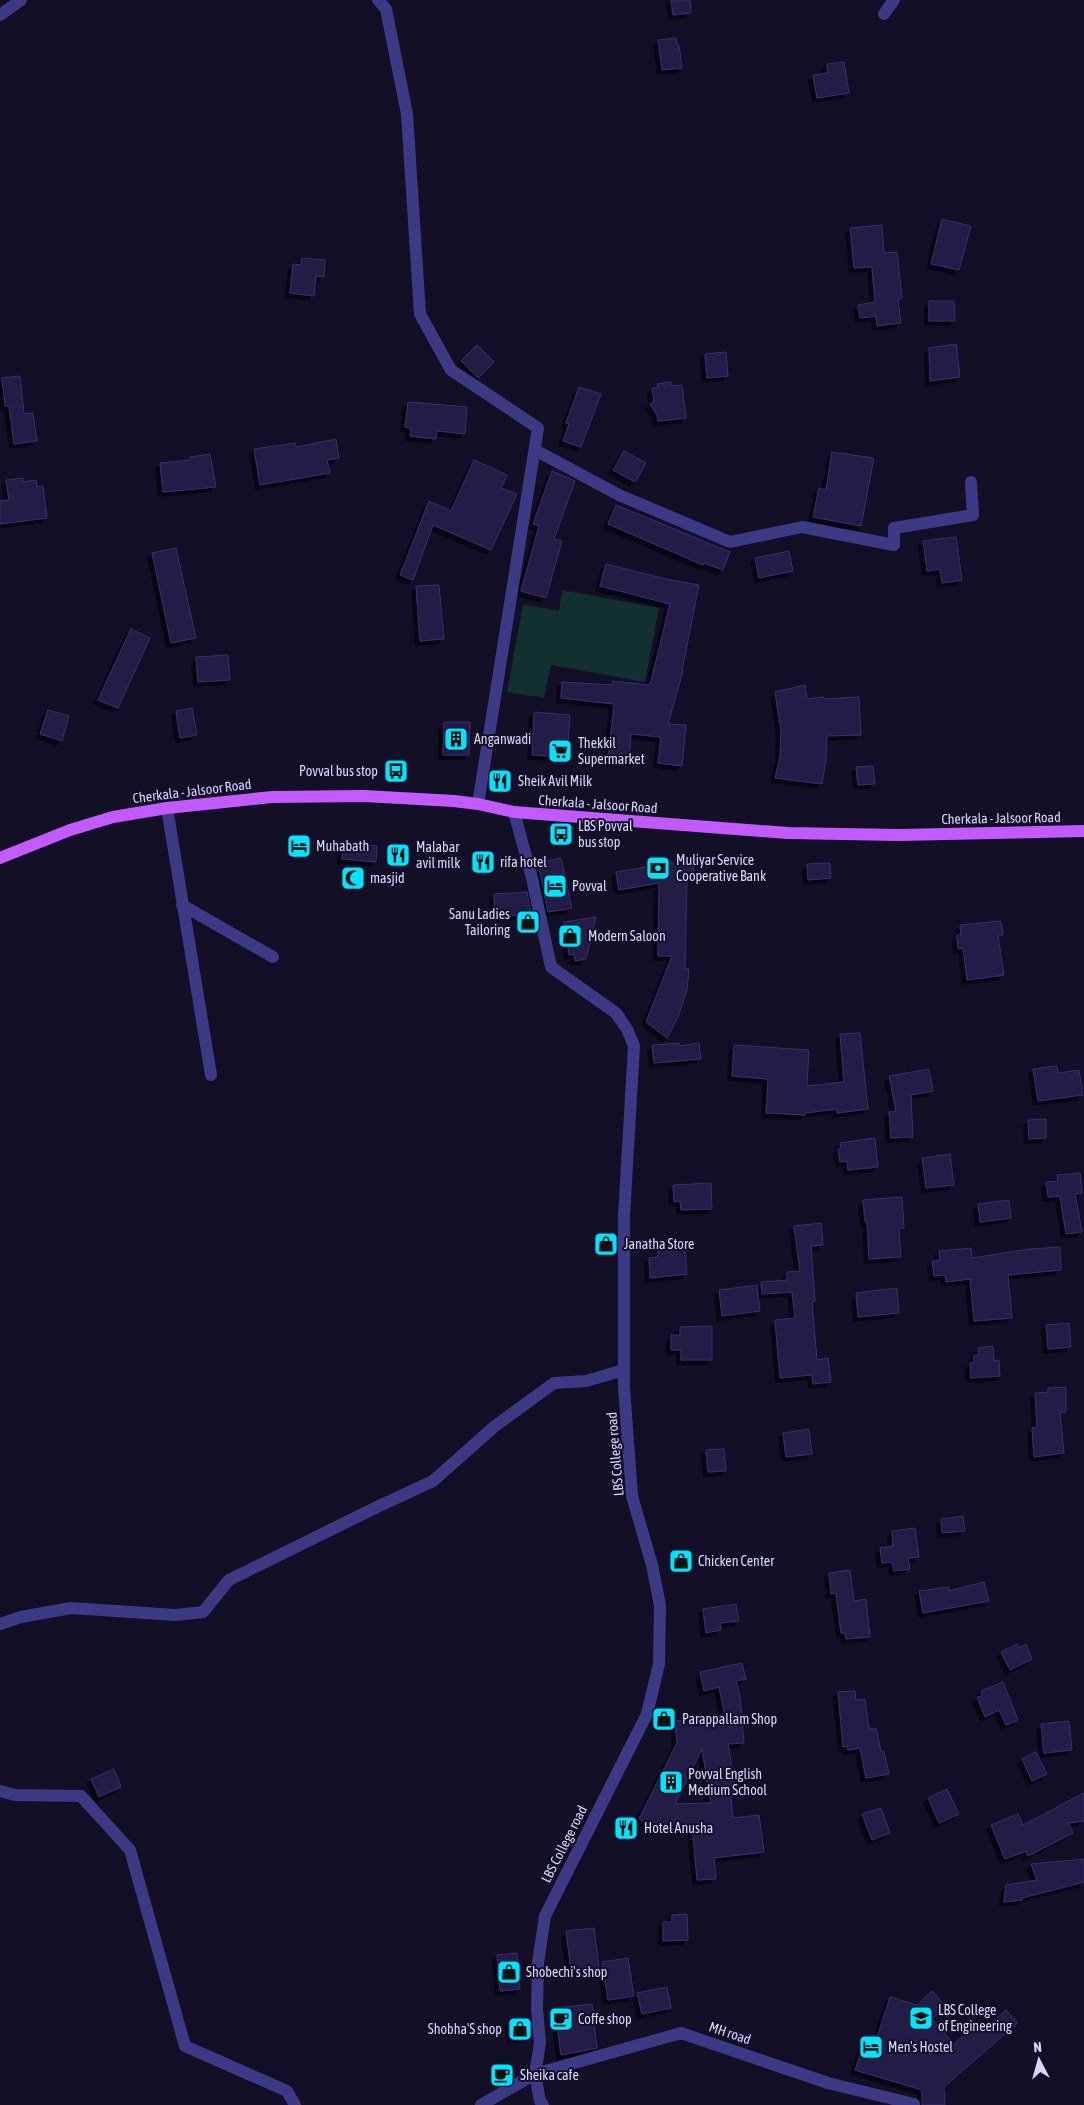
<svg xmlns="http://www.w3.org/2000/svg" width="1084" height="2105" font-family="'Asap Condensed',sans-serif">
<defs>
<filter id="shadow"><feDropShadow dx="-4.5" dy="4.5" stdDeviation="0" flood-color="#0009"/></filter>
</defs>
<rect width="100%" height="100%" fill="#130f26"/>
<path fill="#12302f" d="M562 590 659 608 645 682 551 665 544 698 507 692 523 604 559 611Z"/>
<path fill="#241b47" stroke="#3b2d73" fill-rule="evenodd" filter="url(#shadow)" d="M671 0H690L691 13 673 15Z
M676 38 677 45H679L682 68 662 70 658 40Z
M844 62 849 93 817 98 813 75 828 73 827 64Z
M942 219 971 226 959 270 931 264Z
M882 225 884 253 897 252 902 298 898 299 901 323 877 326 876 316 860 318 858 305 875 302 872 267 854 268 850 228Z
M302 258 325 260 324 277 316 276 314 296 290 293 293 264 301 265Z
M929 301H954L955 321H929Z
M956 344 960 377 930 381 929 348Z
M477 345 494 362 478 378 461 361Z
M726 352 728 376 707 378 705 354Z
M20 376 24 414 33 413 37 441 14 444 9 406H5L2 378Z
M671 382 672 386 682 385 686 418 658 421 657 415 650 404 654 401 652 388H658L657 384Z
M579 387 601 394 581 447 563 441 569 424 566 423Z
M408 402 467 407 465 434 437 431 436 439 410 436 411 428 405 427Z
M336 439 339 458 327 460 330 473 260 485 254 449 295 443 296 447Z
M624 451 646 463 635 482 613 470Z
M832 452 874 458 861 526 813 517 819 488 826 490Z
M210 454 216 487 163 492 160 463 190 460V457Z
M474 460 507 475 501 488 517 494 491 550 433 525 413 580 400 575 429 501 451 511Z
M552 471 575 481 554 539 562 541 546 598 521 591 539 526 533 524Z
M23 478V482L36 480 37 487 43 486 47 518 0 524V501L9 500 6 480Z
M616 505 730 552 723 570 704 563 703 565 608 524Z
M956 537 962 580 942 583 940 569 927 571 923 541Z
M176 548 196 638 171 643 152 553Z
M789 551 793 571 759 578 755 558Z
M606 564 666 579 699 585 682 671H683L668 724 686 725 682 766 658 763 661 737 631 734 629 763 608 761 614 704 561 698 562 682 612 685V681L650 685 670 604 600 586Z
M439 585 444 639 420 641 416 586Z
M131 629 150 638 118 708 98 700Z
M228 655 230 680 198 682 196 657Z
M805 685 807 699 824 697 825 699 859 697 861 735 827 736 826 760 822 784 775 778 780 757 781 731 775 692Z
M192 708 197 735 180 738 176 711Z
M48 710 69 716 62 741 40 734Z
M534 712 570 715 567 757 532 755Z
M444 722H470L469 755H443Z
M873 766 875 784 858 785 856 767Z
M343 843 377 846 376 862 342 859Z
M561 858 572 908 548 912 538 863Z
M692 859 695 878 687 879 685 969H689L687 990 678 1017 667 1038 646 1022 672 956H658L659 883 619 890 616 872Z
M830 863 831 878 808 880 807 864Z
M527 892 531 914 495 917 494 894Z
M596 917 586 959 575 961 574 954 569 955 564 922Z
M1001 921 1003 935 998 936 1004 975 967 980 963 948 958 949 957 935 961 934 960 925Z
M860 1033 868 1109 837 1113V1109L805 1113V1115L766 1113 768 1079 732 1076 734 1045 809 1050 807 1086 844 1082 840 1034Z
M679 1043V1046L699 1043 701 1059 654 1063 652 1045Z
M1057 1066 1058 1073 1079 1070 1083 1095 1038 1101 1033 1069Z
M929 1069 933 1091 911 1095 913 1137 891 1138 889 1112 896 1111 889 1076Z
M1046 1119V1138L1029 1139 1028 1120Z
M875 1138 878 1167 848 1170 847 1161 840 1162 838 1149 841 1148 840 1143Z
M950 1154 954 1185 926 1188 922 1158Z
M1080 1173 1082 1193 1075 1194 1082 1232 1066 1234 1060 1196 1048 1197 1046 1182 1058 1181 1057 1175Z
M711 1183 712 1209 681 1210 680 1201 674 1202 673 1185Z
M902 1197 904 1228H899L901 1257 869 1259 867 1221H865L863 1200Z
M1009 1200 1011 1218 980 1222 978 1204Z
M821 1223 823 1245 811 1246 815 1301 812 1302 817 1360 828 1358 831 1382 813 1384 812 1375 780 1378 775 1320 795 1318 792 1292 762 1294 761 1282 787 1280V1272L800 1271 794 1226Z
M1060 1247 1061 1270 1008 1275 1012 1318 974 1321 970 1279 946 1282 945 1275 934 1276 932 1261 940 1260 939 1251 971 1248 972 1258 1030 1249Z
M685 1248 687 1274 650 1278 649 1258 658 1257V1251Z
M757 1285 760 1311 722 1316 719 1290Z
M897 1288 899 1313 858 1317 856 1293Z
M1069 1323 1071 1347 1048 1349 1046 1325Z
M712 1326V1360H681V1350H671V1335H680V1327Z
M993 1346 994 1361 999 1360 1000 1376 971 1378 970 1363H974V1355H979L978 1348Z
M1066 1387V1412L1060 1413 1064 1453 1034 1457 1032 1428 1037 1427 1035 1393 1048 1392V1388Z
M809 1429 812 1454 786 1457 783 1433Z
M724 1449 726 1471 708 1472 706 1450Z
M963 1516 965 1531 942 1533 941 1519Z
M915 1528 919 1557 908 1558 910 1569 894 1571 892 1562 882 1563 880 1548 893 1546 892 1531Z
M850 1570 854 1601 866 1599 870 1637 846 1639 845 1633H841L836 1593 831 1594 829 1573Z
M984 1582 989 1601 923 1613 919 1591 949 1587V1591Z
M736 1604 739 1621 720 1623 721 1630 706 1633 703 1609Z
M1017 1644 1019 1648 1026 1644 1032 1659 1010 1670 1001 1652Z
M742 1663 746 1679 736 1681 740 1696 744 1743 728 1744 735 1786 730 1787 733 1818 759 1815 764 1852 714 1858 716 1879 697 1880 692 1825 664 1826 662 1830 639 1819 677 1743 675 1721 725 1716 719 1687 704 1691 700 1672ZM702 1749 711 1803 675 1804Z
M1003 1682 1018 1720 1006 1725 999 1710 985 1717 977 1697 982 1696 981 1691Z
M855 1691 856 1700 865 1699 869 1729 876 1728 881 1751H884L889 1774 866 1778 860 1748 848 1750 847 1746 843 1747 838 1692Z
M1069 1721 1072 1750 1044 1753 1041 1724Z
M1036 1752 1047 1774 1032 1781 1022 1759Z
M114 1769 121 1787 99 1797 91 1779Z
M947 1789 959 1814 939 1823 928 1798Z
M1084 1793V1821L1068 1823 1073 1833 1028 1856 1026 1851 1005 1859 991 1825 1018 1814 1023 1825Z
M881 1808 890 1833 872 1840 862 1814Z
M1084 1859V1882L1022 1898V1900L1004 1902 1006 1885 1037 1880 1031 1864Z
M687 1914 688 1940 663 1941V1922H672V1915Z
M594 1928 599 1968 571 1971 566 1931Z
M517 1953 520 1989 500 1991 497 1955Z
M628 1958 634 1996 608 2000 602 1962Z
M667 1987 671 2008 642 2014 637 1993Z
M932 1991 946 2007 932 2019 954 2044 978 2023 984 2029 1006 2010 1018 2023 944 2087 945 2105H922V2090L855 2070 866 2038 876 2041 890 1997 917 2005Z
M592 2004 597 2048 561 2055 555 2008Z
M528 2020 530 2036 512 2039 510 2022Z"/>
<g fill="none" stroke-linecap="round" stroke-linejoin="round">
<path stroke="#3d3a85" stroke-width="12" d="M378 0 386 9 407 114 420 314 451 370 538 428 478 804
M884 14 894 0
M0 15 21 0
M535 450 619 495 730 542 802 527 894 545V528L973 515 971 482
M167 808 211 1075
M514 812 532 878 551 967 616 1013 627 1029 634 1046 624 1216V1388L632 1496 652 1565 660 1605 659 1664 647 1714 545 1916 538 1963 537 2009 540 2043 535 2074 540 2101 543 2105
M182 905 273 957
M0 1624 21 1617 71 1608 175 1615 203 1612 229 1580 377 1507 433 1481 495 1426 554 1383 586 1381 624 1370
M0 1791 15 1795 81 1796 130 1850 185 2046 287 2091 295 2105
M481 2105 535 2074 681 2033 828 2083 914 2104"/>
<path stroke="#c25bff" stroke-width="12" d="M0 858 70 830 113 817 167 808 272 797 364 796 454 801 478 804 514 812 788 833 898 835 1084 831"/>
</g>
<defs>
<g id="building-square" transform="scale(1.25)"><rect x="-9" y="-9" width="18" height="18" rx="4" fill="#00e5ff" stroke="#130f26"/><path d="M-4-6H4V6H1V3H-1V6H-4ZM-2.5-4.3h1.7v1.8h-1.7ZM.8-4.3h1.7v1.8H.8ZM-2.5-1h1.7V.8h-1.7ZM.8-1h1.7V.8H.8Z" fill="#111"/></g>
<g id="supermarket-square" transform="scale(1.25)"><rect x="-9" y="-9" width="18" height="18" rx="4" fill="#00e5ff" stroke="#130f26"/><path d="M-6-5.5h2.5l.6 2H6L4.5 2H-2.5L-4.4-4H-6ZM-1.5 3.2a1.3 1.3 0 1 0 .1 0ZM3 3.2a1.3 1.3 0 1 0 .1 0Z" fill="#111"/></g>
<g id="bus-square" transform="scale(1.25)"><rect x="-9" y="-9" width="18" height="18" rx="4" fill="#00e5ff" stroke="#130f26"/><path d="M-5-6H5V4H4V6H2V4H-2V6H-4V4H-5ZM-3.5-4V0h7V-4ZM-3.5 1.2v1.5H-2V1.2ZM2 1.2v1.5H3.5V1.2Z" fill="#111"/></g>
<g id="restaurant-square" transform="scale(1.25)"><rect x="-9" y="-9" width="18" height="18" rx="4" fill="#00e5ff" stroke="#130f26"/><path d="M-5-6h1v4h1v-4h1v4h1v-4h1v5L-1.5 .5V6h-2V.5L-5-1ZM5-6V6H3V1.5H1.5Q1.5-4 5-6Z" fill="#111"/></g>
<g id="hotel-square" transform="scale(1.25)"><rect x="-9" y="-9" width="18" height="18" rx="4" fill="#00e5ff" stroke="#130f26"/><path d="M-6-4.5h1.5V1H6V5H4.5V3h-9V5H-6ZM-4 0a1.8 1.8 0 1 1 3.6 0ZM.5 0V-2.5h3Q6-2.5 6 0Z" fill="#111"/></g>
<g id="bank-square" transform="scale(1.25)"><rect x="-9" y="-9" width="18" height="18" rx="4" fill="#00e5ff" stroke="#130f26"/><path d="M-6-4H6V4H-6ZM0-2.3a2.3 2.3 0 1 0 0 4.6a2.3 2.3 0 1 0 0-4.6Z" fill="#111"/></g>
<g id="mosque-square" transform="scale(1.25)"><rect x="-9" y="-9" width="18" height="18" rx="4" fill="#00e5ff" stroke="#130f26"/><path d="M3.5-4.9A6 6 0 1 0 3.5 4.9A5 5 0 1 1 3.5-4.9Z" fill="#111"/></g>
<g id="shop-square" transform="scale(1.25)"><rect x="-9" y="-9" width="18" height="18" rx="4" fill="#00e5ff" stroke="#130f26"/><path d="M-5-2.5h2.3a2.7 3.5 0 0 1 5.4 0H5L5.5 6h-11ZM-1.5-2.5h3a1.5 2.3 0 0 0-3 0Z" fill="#111"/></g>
<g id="university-square" transform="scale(1.25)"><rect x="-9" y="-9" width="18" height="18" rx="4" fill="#00e5ff" stroke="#130f26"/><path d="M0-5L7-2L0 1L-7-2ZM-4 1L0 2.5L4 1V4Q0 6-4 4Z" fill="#111"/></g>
<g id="cafe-square" transform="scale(1.25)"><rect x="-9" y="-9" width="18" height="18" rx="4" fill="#00e5ff" stroke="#130f26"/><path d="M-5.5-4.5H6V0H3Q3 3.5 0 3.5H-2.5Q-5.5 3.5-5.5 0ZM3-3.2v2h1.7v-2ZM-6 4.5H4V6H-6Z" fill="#111"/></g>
</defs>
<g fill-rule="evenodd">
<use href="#building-square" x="456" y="739"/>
<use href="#supermarket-square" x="560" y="751"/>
<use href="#bus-square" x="396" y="771"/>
<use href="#restaurant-square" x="500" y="781"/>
<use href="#bus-square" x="561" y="834"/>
<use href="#hotel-square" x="299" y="846"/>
<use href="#restaurant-square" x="398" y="855"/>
<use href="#restaurant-square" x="483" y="862"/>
<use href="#bank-square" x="658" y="868"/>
<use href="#mosque-square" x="353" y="878"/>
<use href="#hotel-square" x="555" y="886"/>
<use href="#shop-square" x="528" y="922"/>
<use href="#shop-square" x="570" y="936"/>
<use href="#shop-square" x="606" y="1244"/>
<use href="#shop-square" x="681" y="1561"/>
<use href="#shop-square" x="664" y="1719"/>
<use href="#building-square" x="671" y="1782"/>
<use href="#restaurant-square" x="626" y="1828"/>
<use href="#shop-square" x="509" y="1972"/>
<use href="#university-square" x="921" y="2018"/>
<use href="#cafe-square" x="561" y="2019"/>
<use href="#shop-square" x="520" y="2029"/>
<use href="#hotel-square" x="871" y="2047"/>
<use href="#cafe-square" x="502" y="2075"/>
</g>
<g text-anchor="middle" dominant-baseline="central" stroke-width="4" stroke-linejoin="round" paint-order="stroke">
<g font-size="14" fill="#d9d4ff" stroke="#130f26" text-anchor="start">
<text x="474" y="739">Anganwadi</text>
<text x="578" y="743">Thekkil<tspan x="578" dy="16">Supermarket</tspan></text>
<text x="378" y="771" text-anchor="end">Povval bus stop</text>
<text x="518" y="781">Sheik Avil Milk</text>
<text x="578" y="826">LBS Povval<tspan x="578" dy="16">bus stop</tspan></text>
<text x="316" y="846">Muhabath</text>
<text x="416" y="847">Malabar<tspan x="416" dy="16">avil milk</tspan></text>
<text x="676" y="860">Muliyar Service<tspan x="676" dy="16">Cooperative Bank</tspan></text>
<text x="500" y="862">rifa hotel</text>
<text x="370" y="878">masjid</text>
<text x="572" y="886">Povval</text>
<text x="510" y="914" text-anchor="end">Sanu Ladies<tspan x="510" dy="16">Tailoring</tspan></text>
<text x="588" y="936">Modern Saloon</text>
<text x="624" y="1244">Janatha Store</text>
<text x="698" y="1561">Chicken Center</text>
<text x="682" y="1719">Parappallam Shop</text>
<text x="688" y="1774">Povval English<tspan x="688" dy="16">Medium School</tspan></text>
<text x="644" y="1828">Hotel Anusha</text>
<text x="526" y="1972">Shobechi's shop</text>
<text x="938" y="2010">LBS College<tspan x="938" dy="16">of Engineering</tspan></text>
<text x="578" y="2019">Coffe shop</text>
<text x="502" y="2029" text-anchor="end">Shobha'S shop</text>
<text x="888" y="2047">Men's Hostel</text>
<text x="520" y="2075">Sheika cafe</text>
</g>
<g font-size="14" fill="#d9d4ff" stroke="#130f26">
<text transform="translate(192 791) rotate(-7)">Cherkala - Jalsoor Road</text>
<text transform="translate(598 804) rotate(4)">Cherkala - Jalsoor Road</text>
<text transform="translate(1001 818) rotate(-1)">Cherkala - Jalsoor Road</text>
<text transform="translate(615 1454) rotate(-95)">LBS College road</text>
<text transform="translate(564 1844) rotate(-63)">LBS College road</text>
<text transform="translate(730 2033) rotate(19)">MH road</text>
</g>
</g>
<g transform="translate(1039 2060) rotate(354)" stroke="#130f26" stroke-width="4" paint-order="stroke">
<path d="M0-4L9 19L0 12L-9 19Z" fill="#d9d4ff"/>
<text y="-8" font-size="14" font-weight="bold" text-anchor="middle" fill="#d9d4ff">N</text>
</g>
</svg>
